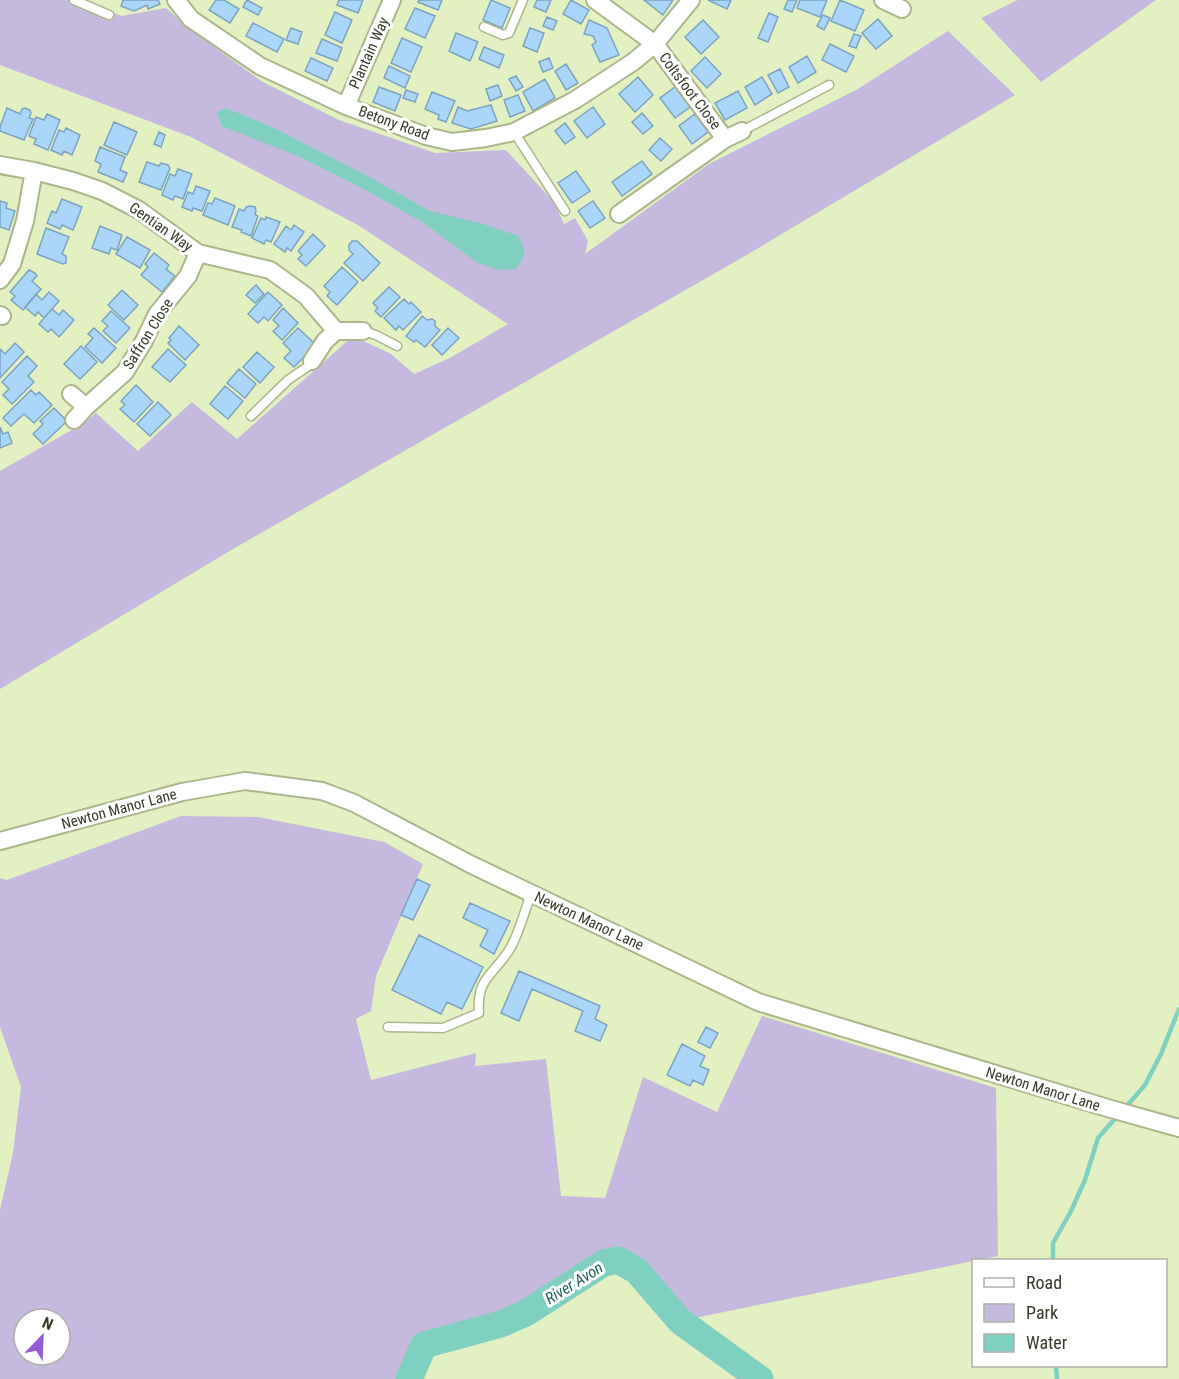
<svg xmlns="http://www.w3.org/2000/svg" width="1179" height="1379" font-family="'Roboto Condensed',sans-serif">
<rect width="100%" height="100%" fill="#e3f0c1"/>
<path fill="#c5b9df" fill-rule="evenodd" d="M0 0H87L121 16 166 8 191 30 261 81 339 120 435 153 506 150 554 202 564 224 575 218 588 241 585 254 709 164 858 89 948 31 1015 95 745 256 233 549 0 689V471L84 423 96 413 138 451 192 402 237 439 353 336 391 354 414 374 450 358 508 324 358 225 191 137 0 65Z
M1018 0H1156L1041 82 981 18Z
M181 816 258 817 384 842 423 864 376 976 371 1011 356 1019 371 1080 476 1053 475 1066 546 1059 561 1196 605 1198 643 1077 717 1112 762 1016 996 1088 998 1256 680 1321 637 1271 618 1260 604 1263 526 1313 424 1345 409 1379H0V1210L13 1153 21 1087 0 1027V878L7 880ZM24 1319H60V1355H24Z"/>
<path fill="#7fd0c0" d="M226 108 274 128 367 176 430 211 483 224 519 236 525 254 516 269 500 270 478 263 422 222 362 188 298 156 222 126 217 112Z"/>
<g fill="none" stroke-linecap="round" stroke-linejoin="round">
<path stroke="#7fd0c0" stroke-width="4.5" d="M1125 1108 1145 1085 1161 1054 1179 1009
M1053 1260V1243L1070 1213 1085 1180 1098 1138 1119 1114
M1056 1366 1057 1379"/>
<path stroke="#7fd0c0" stroke-width="27" d="M409 1379 424 1345 501 1324 526 1313 604 1263 618 1260 637 1271 680 1321 760 1379"/>
</g>
<path fill="#aad7f9" stroke="#7aa3c2" stroke-width="1.5" d="M123 0H158L160 4 148 9 147 5 134 11 121 6Z
M216 0H224L239 9 230 23 209 10Z
M247 0 262 8 258 15 243 7Z
M339 0H363L358 13 337 5Z
M419 0H442L438 10 418 2Z
M491 0 510 8 502 28 483 20Z
M537 0H551L546 12 534 7Z
M571 0 589 10 581 24 563 14Z
M644 0H673L663 15Z
M708 0H731L727 9Z
M788 0H797L792 12 784 9Z
M800 0H827L820 17 797 8Z
M840 0 864 10 855 31 831 21Z
M415 8 435 16 425 38 405 29Z
M335 12 352 20 342 43 325 35Z
M769 13 778 17 768 42 758 38Z
M823 15 830 18 824 30 817 26Z
M547 17 557 21 553 30 543 26Z
M878 19 892 36 876 49 862 33Z
M589 20 607 28 619 55 600 62 592 45 596 42 593 36 584 34Z
M703 20 719 37 701 54 685 37Z
M253 23 284 39 277 52 246 36Z
M291 28 302 32 298 44 286 40Z
M530 28 544 33 537 52 523 46Z
M456 33 478 42 470 61 449 51Z
M854 34 861 36 856 48 849 46Z
M402 38 422 47 411 72 391 63Z
M322 39 342 48 337 61 316 53Z
M830 44 854 56 846 72 822 60Z
M484 47 504 55 499 68 479 59Z
M807 56 816 72 798 83 789 67Z
M705 57 721 74 707 88 691 71Z
M311 58 333 68 327 81 305 71Z
M549 58 553 68 543 72 539 62Z
M566 64 578 83 566 90 555 71Z
M389 66 410 76 405 88 384 78Z
M780 69 789 87 778 93 768 75Z
M516 76 523 87 516 91 509 79Z
M638 77 653 95 635 112 619 94Z
M762 77 772 94 755 105 745 87Z
M545 79 555 98 533 111 523 92Z
M498 85 502 96 490 101 486 89Z
M379 87 401 95 395 111 373 102Z
M675 87 690 107 675 118 660 98Z
M406 90 418 94 415 102 403 98Z
M738 91 747 108 725 120 715 103Z
M432 92 455 101 446 122 438 119 439 115 425 109Z
M518 95 525 111 510 117 504 100Z
M491 105 497 121 471 129 452 123 458 107 467 111Z
M593 107 605 124 587 138 574 121Z
M7 108 20 114 22 109 25 108 30 110 31 113 29 118 33 119 24 140 0 131V127Z
M642 113 653 126 643 134 632 122Z
M47 114 60 120 48 150 34 144 36 139 29 136 36 117 44 120Z
M695 114 708 132 692 144 679 126Z
M114 122 137 132 127 155 104 145Z
M565 123 575 137 565 144 555 131Z
M66 128 80 135 72 155 64 151 62 155 51 150 59 130 64 132Z
M159 132 165 135 161 147 154 144Z
M660 138 672 149 661 161 649 150Z
M100 147 125 157 120 170 127 173 123 182 98 172 101 164 95 161Z
M642 161 652 174 622 196 612 182Z
M147 162 159 166 161 163 168 165 170 168 161 190 139 182Z
M178 169 192 174 183 199 175 196 173 200 162 195 170 174 175 176Z
M576 171 590 191 572 203 558 183Z
M196 186 210 191 202 211 193 208 192 211 182 207 188 192 193 194Z
M215 198 235 206 228 225 203 215 208 203 212 204Z
M62 199 82 207 73 230 62 225 60 229 47 223 52 211 56 213Z
M0 201 7 203 6 208 15 211 9 230 0 227Z
M593 201 605 218 590 228 578 211Z
M250 206 255 207 256 211 255 214 258 216 251 236 241 232 242 230 232 227 239 209 244 211 246 207Z
M266 217 280 222 271 242 266 240 264 244 252 238 261 218 265 220Z
M294 225 304 232 291 251 287 248 285 252 274 244 286 226 291 230Z
M100 226 122 235 117 250 111 248 109 254 92 248Z
M46 228 69 237 62 254 66 256V263L63 264 37 254Z
M313 234 325 246 306 266 298 259 302 255 298 251Z
M127 237 150 250 140 268 116 254Z
M352 241H357L380 263 363 281 344 263 353 254 349 250V245Z
M154 253 169 265 166 269 175 276 162 292 141 275 148 267 145 264Z
M342 267 358 282 337 305 327 296 330 292 324 286Z
M29 270 35 273 37 276 32 281 41 289 23 310 11 300 15 296 10 292Z
M256 285 264 294 255 303 246 295Z
M389 287 400 297 381 317 375 311 378 308 373 303Z
M122 290 138 305 124 320 108 305Z
M49 292 59 301 44 318 38 312 35 316 25 307 36 294 42 300Z
M268 292 282 305 268 321 264 317 258 323 248 314Z
M404 299 409 304 411 302 421 312 403 330 399 326 396 330 384 318Z
M283 308 298 323 282 340 273 331 279 326 273 320Z
M52 309 59 315 63 310 74 320 59 337 51 329 48 332 39 324Z
M111 311 130 328 116 343 103 331 108 326 102 321Z
M422 316 427 320 432 319 435 321V326L440 330 425 347 416 340 414 342 406 336Z
M179 326 199 345 185 360 168 343 171 340 169 338Z
M94 328 116 348 102 363 85 347 93 338 88 334Z
M298 328 316 345 294 367 284 358 291 351 283 343Z
M448 328 459 338 442 355 432 345Z
M15 343 24 352 0 378V349L5 354Z
M81 346 97 362 80 379 64 364Z
M168 349 186 365 170 382 152 367Z
M257 352 274 367 260 383 243 367Z
M27 356 37 366 28 376 34 382 12 404 3 395 9 389 2 382Z
M239 369 256 384 245 398 227 383Z
M136 385 153 402 134 422 120 409 125 405 121 401Z
M225 386 243 401 228 419 210 404Z
M31 390 36 395 39 392 52 405 34 423 24 414 11 426 3 418Z
M158 402 171 415 150 436 137 424Z
M54 408 67 421 43 444 33 434 43 424 40 421Z
M0 427 3 434 8 432 12 443 0 448Z
M417 879 430 885 413 920 401 915Z
M470 903 510 921 494 954 480 946 488 930 463 918Z
M419 935 483 967 462 1009 447 1002 441 1014 392 990Z
M519 971 600 1006 595 1019 607 1025 600 1041 575 1031 583 1011 532 989 519 1021 501 1013Z
M706 1027 718 1033 710 1048 698 1042Z
M682 1044 705 1056 700 1066 709 1070 703 1085 693 1080 690 1086 667 1075Z"/>
<g fill="none" stroke-linecap="round" stroke-linejoin="round">
<g stroke="#aab689" stroke-width="11">
<path id="service" d="M74 0 109 15
M484 27 503 35 509 33 523 0
M742 131 829 85
M514 132 565 211
M363 331 376 335 397 346
M251 416 288 380 307 367 312 361
M388 1027 443 1028 479 1013C476 976 496 974 511 947 520 930 525 911 531 893"/>
</g>
<g stroke="#aab689" stroke-width="20">
<path id="minor" d="M176 0 191 19 260 66 346 106 426 136 452 142 486 138 514 132 575 100 633 62 655 44 691 0
M595 0 655 44 725 139
M883 0 902 9
M346 106 392 0
M0 165 34 171 73 181 102 191 139 210 198 253 270 270 306 296 336 331
M619 214 725 139 742 131
M0 280 12 264 25 221 34 171
M0 315 2 316
M312 361 325 341 336 331H363
M71 394 86 407
M74 420 86 407 125 372 144 341 157 314 188 276 198 253
M0 841 182 792 245 781 322 791 354 803 472 865 758 1002 1111 1109 1179 1128"/>
</g>
<use href="#service" stroke="#fff" stroke-width="8"/>
<use href="#minor" stroke="#fff" stroke-width="16"/>
</g>
<g text-anchor="middle" dominant-baseline="central" stroke-width="6" stroke-linejoin="round" paint-order="stroke">
<g font-size="15" fill="#373c29" stroke="#fff">
<text transform="translate(369 53) rotate(-66)">Plantain Way</text>
<text transform="translate(690 91) rotate(53)">Coltsfoot Close</text>
<text transform="translate(394 123) rotate(20)">Betony Road</text>
<text transform="translate(161 227) rotate(35)">Gentian Way</text>
<text transform="translate(148 334) rotate(-58)">Saffron Close</text>
<text transform="translate(119 809) rotate(-15)">Newton Manor Lane</text>
<text transform="translate(589 921) rotate(25)">Newton Manor Lane</text>
<text transform="translate(1043 1089) rotate(17)">Newton Manor Lane</text>
</g>
<g font-size="16" font-style="italic" fill="#1e6056" stroke="#fff">
<text transform="translate(574 1283) rotate(-32)">River Avon</text>
</g>
</g>
<rect x="972" y="1259" width="195" height="108" fill="#ffffff" stroke="#afb1a9" stroke-width="1.5"/>
<rect x="984" y="1278" width="30" height="9" fill="#ffffff" stroke="#afb1a9" stroke-width="1.5"/>
<text x="1026" y="1289" font-size="18" fill="#373c29">Road</text>
<rect x="984" y="1304" width="30" height="18" fill="#c5b9df" stroke="#afb1a9" stroke-width="1.5"/>
<text x="1026" y="1319" font-size="18" fill="#373c29">Park</text>
<rect x="984" y="1334" width="30" height="18" fill="#7fd0c0" stroke="#afb1a9" stroke-width="1.5"/>
<text x="1026" y="1349" font-size="18" fill="#373c29">Water</text>
<g transform="translate(42 1337) rotate(23)"><circle r="28" fill="#ffffff" stroke="#afb1a9" stroke-width="1.5"/>
<path d="M0-4.5L10 22L0 15L-10 22Z" fill="#905dd6"/>
<text y="-9" font-size="16" font-weight="bold" text-anchor="middle" fill="#373c29">N</text>
</g>
</svg>
